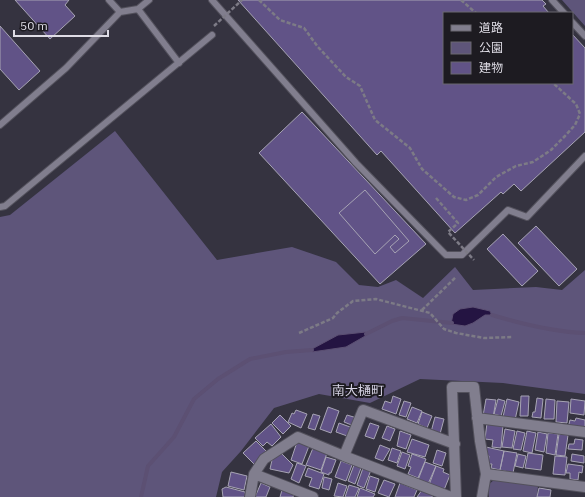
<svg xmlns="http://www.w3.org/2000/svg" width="585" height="497" font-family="'IBM Plex Sans','Noto Sans JP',sans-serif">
<rect width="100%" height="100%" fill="#353340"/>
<path fill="#5e557a" d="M562 0H585V26Z
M115 131 217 260 292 247 336 262 359 285 378 287 396 280 423 298 455 267 473 290 536 287 562 290 585 270V394L503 383 420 379 370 403 319 394 274 408 241 451 222 472 216 497H0V217L10 215Z
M494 480 538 486 537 497H489L488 485Z"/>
<path fill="#241442" stroke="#5c5073" d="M473 307 490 311 492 315H485L473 323 465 326 451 324 453 314 460 309Z
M366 332 367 335 346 347 312 352V349L338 335Z"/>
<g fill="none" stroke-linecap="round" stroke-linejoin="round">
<path stroke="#5c5073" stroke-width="4" d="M492 315C522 324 553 332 585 333
M366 334 392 321 402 318 452 323
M141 497 148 466 174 437 194 399 218 379 250 359 286 352 312 350"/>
</g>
<path fill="#615387" stroke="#a7a4b4" d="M15 0H69L65 5 75 16 50 39Z
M238 0H542L546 4 543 6 549 13H444V83H572V34L585 48V132L521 191 514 184 503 194 501 192 455 233 381 151 377 155Z
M0 26 40 71 19 90 0 69Z
M302 112 426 244 380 284 259 153Z
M365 190 409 241 395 253 390 247 399 239 395 235 375 254 339 213Z
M536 226 577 269 559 286 518 243Z
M503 234 538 271 522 286 487 249Z
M393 396 401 399 396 414 382 409 385 401 391 403Z
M521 396H529L528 416H520Z
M537 398 543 399 541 418 532 417 533 412H535Z
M486 399 496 400 493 418 483 416Z
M498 399 505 401 501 416 494 414Z
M507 399 519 402 515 420 503 417Z
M546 399 555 400 554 419H544Z
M571 399 585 401 584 415 570 413Z
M404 401 411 403 406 417 399 415Z
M557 401 569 402 567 423 556 422Z
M328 407 339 411 331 433 320 429Z
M412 407 422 411 417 423 407 419Z
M296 410 307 414 301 428 288 422 292 413 294 414Z
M422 412 432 416 427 428 418 424Z
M313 414 320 416 315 430 308 428Z
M280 415 291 426 283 434 272 423Z
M347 415 357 418 354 426 344 422Z
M435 417 444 419 440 434 431 432Z
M576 418 585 420V429L568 428 570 420 575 421Z
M339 423 353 428 350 437 336 432Z
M370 423 379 426 374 439 365 436Z
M487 423 503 425 501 448 492 447 493 440 485 439Z
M271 424 281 437 272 446 267 442 263 446 255 438Z
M387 426 395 429 390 441 382 438Z
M505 429 515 431 512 448 502 447Z
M400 431 411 435 406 449 397 446Z
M517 431 525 433 521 450 513 449Z
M527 431 536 433 532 453 523 451Z
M538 432 547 434 544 452 535 450Z
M548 433 558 434 555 455 546 453Z
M559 434 568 435 565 456 556 455Z
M412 439 429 445 425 457 407 452Z
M575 439 583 440 582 450 568 449 569 444H574Z
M256 441 268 453 255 465 243 453Z
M297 442 309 446 302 464 291 460Z
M380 445 390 449 383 461 375 458Z
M486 447 504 451 500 470 491 468 492 464H488L489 456 485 455Z
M313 448 327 453 321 470 306 465Z
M392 448 401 451 397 463 388 460Z
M437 450 446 453 442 466 433 463Z
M504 451 517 453 513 473 500 470Z
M402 452 410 455 405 469 397 466Z
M281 453 293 465 289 473 270 469 272 460Z
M528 453 543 455 541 470 525 468Z
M412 454 426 459 418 478 408 474 411 467 408 466Z
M518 454 526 456 523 468 515 466Z
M572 454 584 456V463L571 461Z
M555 456 567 457 565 475 553 474Z
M326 457 336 460 331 473H329V475L321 472Z
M341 461 352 465 346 481 335 477Z
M425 462 436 466 428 484 418 480Z
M297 463 306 466 299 483 291 479Z
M568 464 583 466 582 473 579 472 578 480 570 479V473H566Z
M354 465 361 468 355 484 348 481Z
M436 466 444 469 443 472 450 475 444 490 429 485Z
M308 468 324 474 319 489 309 486 312 478 305 476Z
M363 468 371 470 364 488 357 485Z
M231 472 247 476 244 490 228 486Z
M370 476 379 479 375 492 366 489Z
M324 477 332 479 329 490 322 488Z
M384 480 395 484 389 497 378 493Z
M261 483 270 487 266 497H255Z
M338 483 347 486 343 497 334 496Z
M400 483 417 490 414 497H395Z
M349 485 359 488 355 497H345Z
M226 487 245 492 246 497H223L222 489Z
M360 488 375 494 373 497H357Z
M539 488 551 490 550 497H537Z
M282 490 294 494 293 497H280Z
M422 490 433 495 432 497H417Z"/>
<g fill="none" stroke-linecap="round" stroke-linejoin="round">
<g stroke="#53515c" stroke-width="8">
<path id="service" d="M109 0 120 12 138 9 179 63
M212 0 356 163 446 255H462L508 210 527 217 585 156
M552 0 564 13
M138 9 149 0
M572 22 585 36
M0 125 66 68 120 12
M0 207 5 206 212 35"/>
</g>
<g stroke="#53515c" stroke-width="12">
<path id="minor" d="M477 418 585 432
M344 456 451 497
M254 474 313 497
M486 474 585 487
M250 497 254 474 264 459 298 437 344 456 363 410 455 444
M456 497 452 387H474L480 441 486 474 482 497"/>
</g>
<path stroke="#7d7b86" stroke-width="2.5" stroke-dasharray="4 2" stroke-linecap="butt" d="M259 0 280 20 304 28 318 47 346 77 360 86 375 120 410 148 422 169 454 197 466 200 478 195 496 177 516 166 533 162 551 150 565 136 575 125 580 114 576 104 553 83
M461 0 476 13
M422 310 456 277
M299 333 333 318 337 313 353 301 376 299 430 313 444 329 456 333 484 338 512 337"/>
<use href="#service" stroke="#817e8e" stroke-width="6"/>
<use href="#minor" stroke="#817e8e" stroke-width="10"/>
<path stroke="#7d7b86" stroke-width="2.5" stroke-dasharray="4 2" stroke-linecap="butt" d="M214 26 242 0
M436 198 458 223 448 232 474 260"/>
</g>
<g text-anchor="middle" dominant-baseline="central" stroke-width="4" stroke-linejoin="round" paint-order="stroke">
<g font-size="13" fill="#d6d3e4" stroke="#1d1b21">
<text x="358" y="390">南大樋町</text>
</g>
</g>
<rect x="443" y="12" width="130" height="72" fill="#1d1b21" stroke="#6b6970"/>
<rect x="451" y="25" width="20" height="6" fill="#817e8e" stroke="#6b6970"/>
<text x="479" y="32" font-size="12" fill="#dfdde6">道路</text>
<rect x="451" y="42" width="20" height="12" fill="#5e557a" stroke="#6b6970"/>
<text x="479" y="52" font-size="12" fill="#dfdde6">公園</text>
<rect x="451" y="62" width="20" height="12" fill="#615387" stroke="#6b6970"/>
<text x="479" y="72" font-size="12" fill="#dfdde6">建物</text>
<path d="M14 30v6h94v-6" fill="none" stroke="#dfdde6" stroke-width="2"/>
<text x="20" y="30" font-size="12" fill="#dfdde6" stroke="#1d1b21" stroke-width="3" paint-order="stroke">50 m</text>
</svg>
